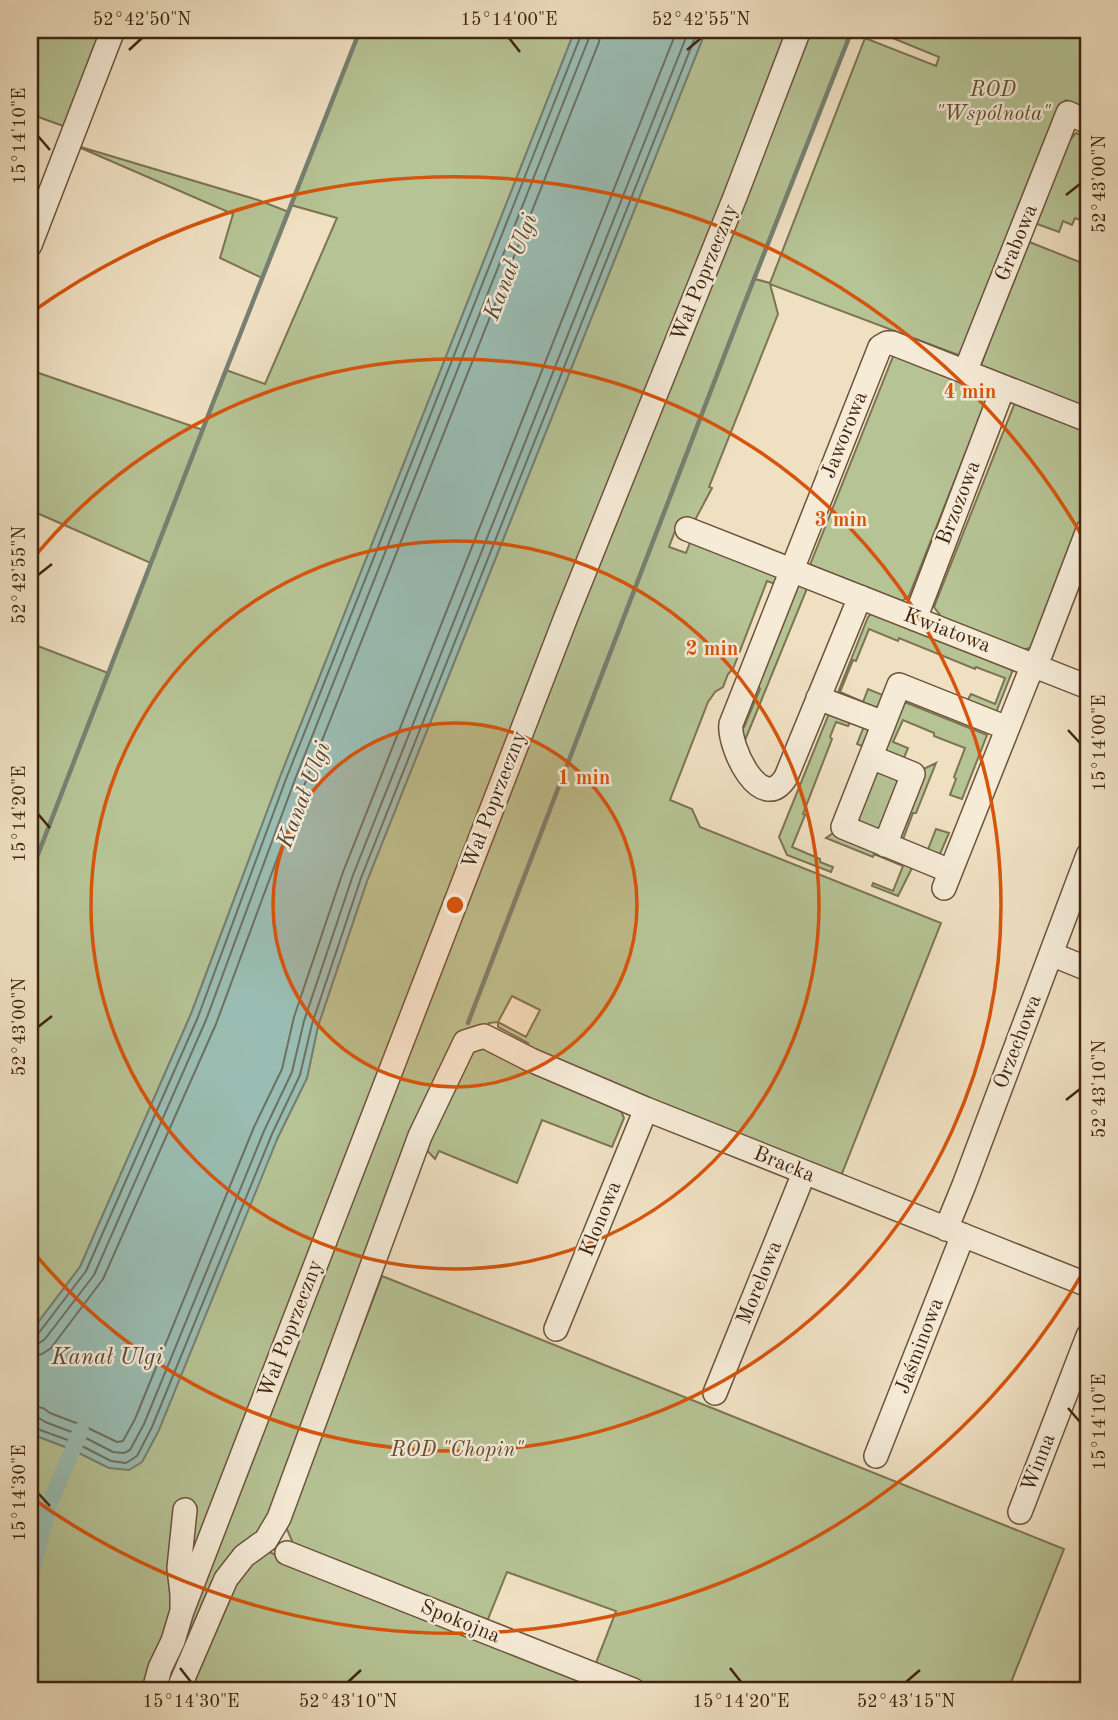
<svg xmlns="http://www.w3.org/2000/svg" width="1118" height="1720" font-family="'Old Standard TT',serif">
<rect width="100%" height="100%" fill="#efe0c2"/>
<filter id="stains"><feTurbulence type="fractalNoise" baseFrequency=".00286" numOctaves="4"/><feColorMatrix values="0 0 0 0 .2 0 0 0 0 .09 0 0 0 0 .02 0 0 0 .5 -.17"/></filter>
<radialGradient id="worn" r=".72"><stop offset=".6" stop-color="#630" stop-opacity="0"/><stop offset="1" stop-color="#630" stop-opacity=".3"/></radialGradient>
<path fill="#b6c395" stroke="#7c7452" stroke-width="2" fill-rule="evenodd" d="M30 30H104L66 127 30 114Z
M360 30H575L280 777 191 1014 80 1267 30 1333V643L108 673 151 563 30 510V370L203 430 226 370 265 384 337 218 291 205Z
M706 30H852L755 279 770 283 865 38 936 66 939 57 873 30H1088V109L1066 100 961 356 770 284 778 314 709 487 712 488 694 522 682 534 675 531 669 547 686 553 692 537 777 569 778 585 767 581 733 669 728 674 723 687 715 692 708 702 670 800 692 809 700 827 941 923 841 1176 688 1118 529 1048 528 1043 498 1027V1022L489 1023 484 1036 465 1042 279 1518 246 1549 175 1690H160L174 1606 147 1690H30V1425L34 1435 73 1450 109 1468 278 1137 307 1078 318 1026 367 881ZM512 996 540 1010 526 1037 498 1022Z
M1076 133 1088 138V223L1075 218 1072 225 1063 221 1059 232 1037 224 1033 214 1067 143Z
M74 145 258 200 289 212 262 278 220 258 233 214Z
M1027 241 1082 263 1086 255 1084 253 1088 242V409L980 368Z
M894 354 990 391 909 596 902 601 810 565Z
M1016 400 1088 432V499L1033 647 1022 650 943 619 934 607Z
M794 583 807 587 806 591 741 750 735 725 744 727 760 689 756 682Z
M871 614H875L1011 669 1012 672 995 715 965 705 971 694 995 704 1005 678 976 667 975 669 899 638 898 641 869 629 856 661 853 660 840 692 863 702 868 689 890 698 884 712 835 700 868 617Z
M902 703H907L987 735 962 799 950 795 956 779 954 777 965 748 934 736V733L903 720 893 742 908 748 901 765 880 756Z
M832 706 876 723 869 749 857 744 864 726 851 721 848 726 836 722 830 737 832 739 803 814 805 815 792 847 820 859V862L833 867 831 872 787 855 779 837Z
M877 762 908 776 883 838 855 820Z
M936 763 916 813H913L902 842 927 852 936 829 949 833 937 861 893 844 917 772Z
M836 831 915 862 898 896 872 886 873 883 893 891 903 866 874 854 873 857 826 838Z
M473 1044 621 1111 624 1118 612 1147 542 1120 517 1183 439 1151 435 1159 422 1145Z
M382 1276 1064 1549 1008 1690H648L594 1668 616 1611 507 1572 486 1624 295 1548 286 1527Z
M264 1550 611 1690H184L233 1576Z"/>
<path fill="#9abdb3" stroke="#778072" stroke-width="2" d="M575 30H706L367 881 318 1026 307 1078 278 1137 159 1430 142 1462 129 1470 109 1468 73 1450 34 1435 30 1425V1333L80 1267 191 1014 280 777Z"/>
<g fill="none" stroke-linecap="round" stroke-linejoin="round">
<path stroke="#6e7062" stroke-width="2" d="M30 1336 38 1334 86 1271 198 1017 286 779 581 35V30
M30 1345 38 1344 45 1339 94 1275 206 1020 294 782 589 38 590 30
M30 1356 42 1354 51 1348 103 1279 216 1024 304 786 599 42 601 30
M30 1406 43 1408 50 1413 84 1426 117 1442 123 1441 135 1419 254 1127 282 1069 294 1017 343 872 677 30
M30 1416 39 1418 45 1422 80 1435 113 1452 124 1453 130 1450 144 1424 264 1131 292 1072 304 1021 353 875 689 30
M30 1425 34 1426 40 1430 76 1443 111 1461 126 1463 137 1456 152 1427 272 1134 300 1075 312 1024 361 878 698 30"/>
<path stroke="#778072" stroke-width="4.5" d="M37 857 211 408 360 30
M468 1023 743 307 852 30"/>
<path stroke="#9abdb3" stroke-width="16" d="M30 1579 49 1505 81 1430"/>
<g stroke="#6d533c" stroke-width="26">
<path id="minor" d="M30 245 113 30
M965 372 1068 113 1088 122
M687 529 1088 687
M860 597 786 777C761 817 728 746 731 724L880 347 887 343H892L1088 420
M915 619 1003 388
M818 698 884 723
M871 757 913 774 885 845
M950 871 843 827 899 685 1007 728
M944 888 1028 677 1041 653 1088 530
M1051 954 1088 969
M946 1229 964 1185 1088 855
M556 1329 646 1109
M715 1393 804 1173
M876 1456 963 1235
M1020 1512 1088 1336
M287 1553 633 1690
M182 1611 566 617 735 197 799 30
M154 1690 160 1668 173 1641 182 1611V1594L179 1568 185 1510
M178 1690 215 1604 226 1579 244 1556 266 1540 279 1518 420 1136 465 1042 484 1036 531 1060 646 1109 1088 1285"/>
</g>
<use href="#minor" stroke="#f5ebd7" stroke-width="23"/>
</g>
<path fill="none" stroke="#422410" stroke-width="2.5" d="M509 38 520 52M129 50 142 38M687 50 701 38M38 136 50 150M1066 195 1080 184M38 575 52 564M1068 730 1080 743M38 814 50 828M38 1027 52 1016M1066 1100 1080 1089M1068 1408 1080 1422M38 1493 50 1506M180 1668 191 1682M730 1668 741 1682M348 1682 361 1670M906 1682 920 1670"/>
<circle cx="455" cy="905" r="182" fill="#d7540c" fill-opacity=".12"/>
<g fill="none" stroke="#d7540c" stroke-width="3.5">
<circle cx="455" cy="905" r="182"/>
<circle cx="455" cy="905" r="364"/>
<path d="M31 561A546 546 0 1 1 31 1249"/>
<path d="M1085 1269A728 728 0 0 1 32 1498M32 312A728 728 0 0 1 1085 541"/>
</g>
<g text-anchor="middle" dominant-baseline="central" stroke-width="5" stroke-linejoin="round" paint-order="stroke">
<g font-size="21" font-style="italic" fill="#5f4c31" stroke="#f5ebd7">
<text x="993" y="90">ROD<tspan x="993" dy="24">"Wspólnota"</tspan></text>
<text x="457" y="1450">ROD "Chopin"</text>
</g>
<g font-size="21" fill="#422410" stroke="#f5ebd7">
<text transform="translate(1017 243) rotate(-68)">Grabowa</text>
<text transform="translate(705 273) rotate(-68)">Wał Poprzeczny</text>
<text transform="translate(845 435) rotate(-68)">Jaworowa</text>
<text transform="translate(959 503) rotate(-69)">Brzozowa</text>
<text transform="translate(947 631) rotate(21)">Kwiatowa</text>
<text transform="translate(495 800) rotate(-69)">Wał Poprzeczny</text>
<text transform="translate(1018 1042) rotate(-69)">Orzechowa</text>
<text transform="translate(784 1165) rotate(22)">Bracka</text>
<text transform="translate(601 1219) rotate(-68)">Klonowa</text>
<text transform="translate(760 1283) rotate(-68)">Morelowa</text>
<text transform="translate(291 1329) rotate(-69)">Wał Poprzeczny</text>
<text transform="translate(920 1346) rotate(-69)">Jaśminowa</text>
<text transform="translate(1039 1463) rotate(-69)">Winna</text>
<text transform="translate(460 1622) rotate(22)">Spokojna</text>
</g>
<g font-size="23" font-style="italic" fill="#584a39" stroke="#f5ebd7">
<text transform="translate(511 267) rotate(-69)">Kanał Ulgi</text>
<text transform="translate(304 795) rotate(-69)">Kanał Ulgi</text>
<text x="107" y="1357">Kanał Ulgi</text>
</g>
</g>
<circle cx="455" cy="905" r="10" fill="#d7540c" stroke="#f5ebd7" stroke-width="3.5"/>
<g font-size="21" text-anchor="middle" font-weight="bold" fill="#d7540c" stroke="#f5ebd7" stroke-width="5" stroke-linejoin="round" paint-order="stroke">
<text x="970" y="398">4 min</text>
<text x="841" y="526">3 min</text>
<text x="712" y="655">2 min</text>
<text x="584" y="784">1 min</text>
</g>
<rect width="1118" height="1720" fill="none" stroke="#efe0c2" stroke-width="77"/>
<rect x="38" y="38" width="1042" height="1644" fill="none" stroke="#422410" stroke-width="2.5"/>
<g font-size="18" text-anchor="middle" fill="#422410">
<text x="142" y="25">52°42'50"N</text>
<text x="509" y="25">15°14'00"E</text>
<text x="701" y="25">52°42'55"N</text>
<text transform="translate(19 136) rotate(-90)" y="6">15°14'10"E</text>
<text transform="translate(1099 184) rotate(-90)" y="6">52°43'00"N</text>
<text transform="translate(19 575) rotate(-90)" y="6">52°42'55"N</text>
<text transform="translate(1099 743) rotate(-90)" y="6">15°14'00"E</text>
<text transform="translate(19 814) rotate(-90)" y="6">15°14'20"E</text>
<text transform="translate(19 1027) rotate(-90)" y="6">52°43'00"N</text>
<text transform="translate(1099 1089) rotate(-90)" y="6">52°43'10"N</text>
<text transform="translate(1099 1422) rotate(-90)" y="6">15°14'10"E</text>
<text transform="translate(19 1493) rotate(-90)" y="6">15°14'30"E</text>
<text x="191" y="1707">15°14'30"E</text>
<text x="348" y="1707">52°43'10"N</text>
<text x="741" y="1707">15°14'20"E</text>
<text x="906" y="1707">52°43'15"N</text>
</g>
<rect width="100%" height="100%" filter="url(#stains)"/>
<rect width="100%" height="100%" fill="url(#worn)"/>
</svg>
